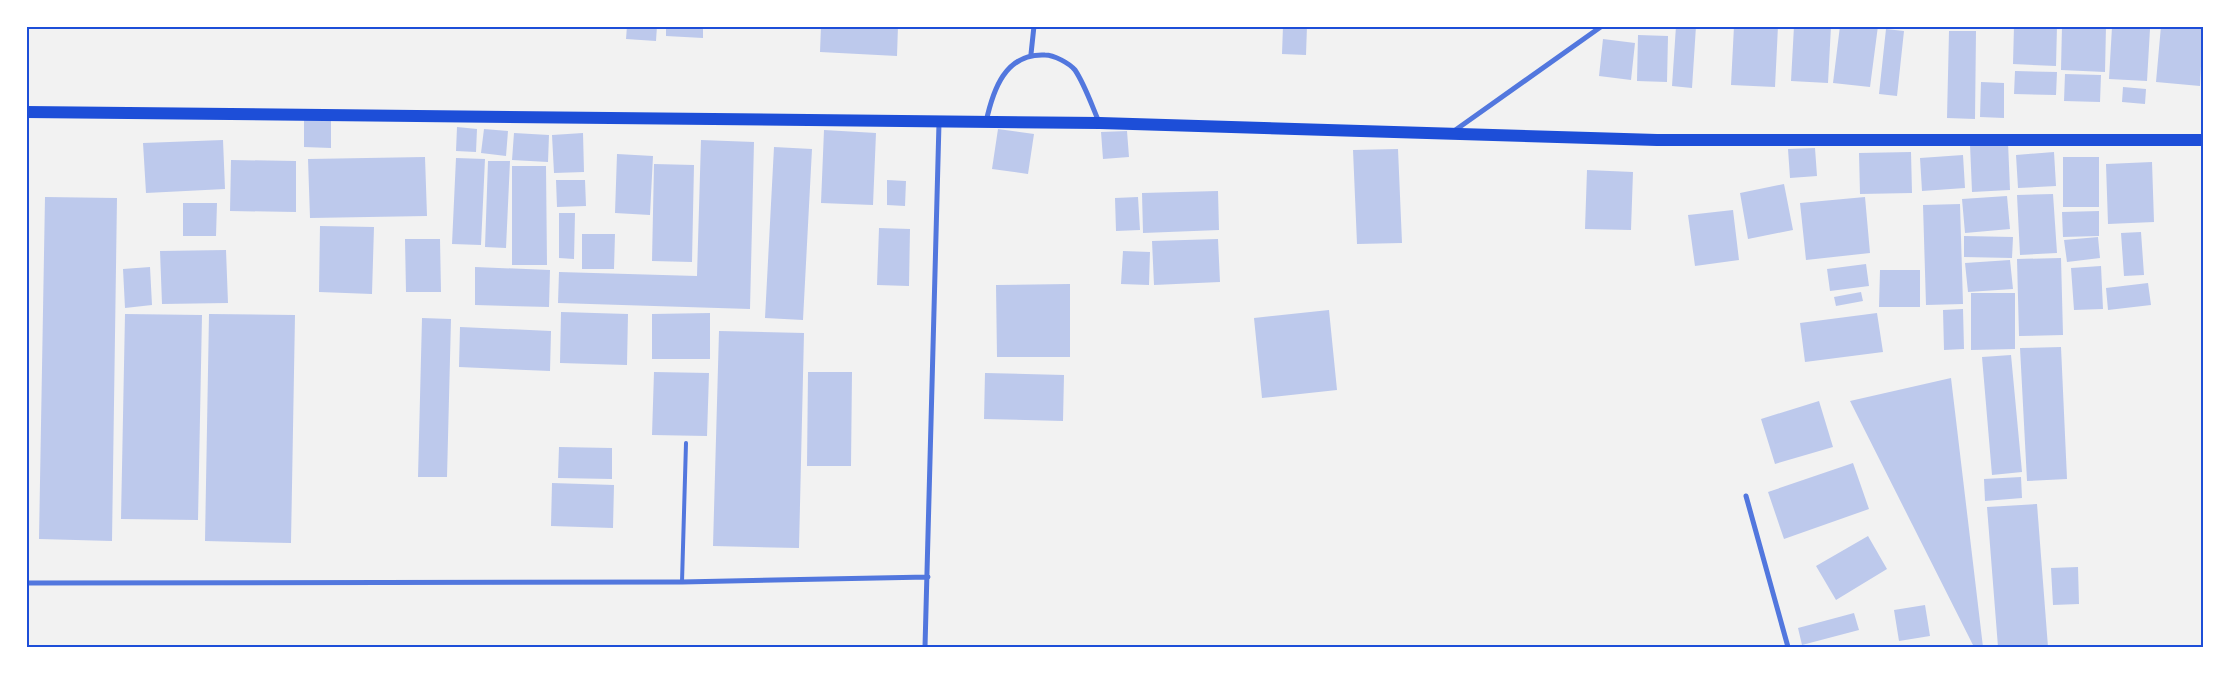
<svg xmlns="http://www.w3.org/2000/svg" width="2229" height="673" font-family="'Golos Text',sans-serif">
<rect width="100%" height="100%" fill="#f2f2f2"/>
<path fill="#bdc9ec" d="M627 26H657L656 41 626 39Z
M666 26H703V38L666 36Z
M821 26H898L897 56 820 52Z
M1283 26H1307L1306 55 1282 54Z
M1676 26H1696L1692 88 1672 86Z
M1734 26H1778L1775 87 1731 85Z
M1794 26H1831L1828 83 1791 81Z
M1840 26H1878L1870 87 1833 83Z
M2014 26H2057L2056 66 2013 64Z
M2062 26H2106L2105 72 2061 70Z
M2161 26 2203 27 2200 86 2156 82Z
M2112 27 2150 29 2147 81 2109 79Z
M1886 29 1904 31 1897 96 1879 94Z
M1949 31H1976L1975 119 1947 118Z
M1638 35 1668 36 1667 82 1637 81Z
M1603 39 1635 43 1631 80 1599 76Z
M2015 71 2057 72 2056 95 2014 94Z
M2065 74 2101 75 2100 102 2064 101Z
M1981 82 2004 83V118L1980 117Z
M2123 87 2146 89 2145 104 2122 102Z
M304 116 331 117V148L304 147Z
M457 127 477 129 476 152 456 151Z
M484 129 508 131 506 156 481 153Z
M998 129 1034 134 1028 174 992 169Z
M824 130 876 133 873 205 821 203Z
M1127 131 1129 157 1103 159 1101 132Z
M514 133 549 135 548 162 512 160Z
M583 133 584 172 554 173 552 135Z
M223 140 225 189 146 193 143 143Z
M701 140 754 142 750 309 558 303 559 272 697 276Z
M2008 142 2010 190 1972 192 1970 144Z
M774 147 812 149 803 320 765 318Z
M1815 148 1817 176 1790 178 1788 149Z
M1398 149 1402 243 1357 244 1353 150Z
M1911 152 1912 193 1860 194 1859 153Z
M2054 152 2056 186 2018 188 2016 155Z
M617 154 653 156 650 215 615 213Z
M1963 155 1965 188 1922 191 1920 158Z
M425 157 427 216 310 218 308 159Z
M2063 157H2099V207H2063Z
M456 158 485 159 481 245 452 244Z
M231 160 296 161V212L230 211Z
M488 161H510L506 248 485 247Z
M2152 162 2154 222 2108 224 2106 164Z
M654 164 694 165 692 262 652 261Z
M512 166H546L547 265H512Z
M1587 170 1633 172 1631 230 1585 229Z
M556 180H585L586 206 557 207Z
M887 180 906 181 905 206 887 205Z
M1784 184 1793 230 1748 239 1740 193Z
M1218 191 1219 230 1143 233 1142 193Z
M2053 194 2057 253 2020 255 2017 195Z
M2007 196 2010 229 1965 233 1962 199Z
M45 197 117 198 112 541 39 539Z
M1138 197 1140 230 1116 231 1115 198Z
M1865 197 1870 253 1806 260 1800 203Z
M183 203H217L216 236H183Z
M1960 204 1963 304 1926 305 1923 205Z
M1733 210 1739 260 1695 266 1688 215Z
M2099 211V236L2063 237 2062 212Z
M559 213H575L574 259 559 258Z
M320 226 374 227 372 294 319 292Z
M879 228 910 229 909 286 877 285Z
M2141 232 2144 275 2124 276 2121 233Z
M582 234H615L614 269H582Z
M1964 236 2013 237 2012 258 1964 257Z
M2098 237 2100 258 2067 262 2064 240Z
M405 239H440L441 292H406Z
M1218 239 1220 282 1154 285 1152 241Z
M226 250 228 303 162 304 160 251Z
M1123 251 1150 252 1149 285 1121 284Z
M2061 258 2063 335 2019 336 2017 259Z
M2010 260 2013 289 1968 292 1965 263Z
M1866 264 1869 286 1830 291 1827 269Z
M2101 266 2103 309 2074 310 2071 268Z
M150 267 152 305 125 308 123 269Z
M475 267 550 270 549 307 475 305Z
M1880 270H1920V307H1879Z
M2148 283 2151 305 2108 310 2106 288Z
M1070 284V357H997L996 285Z
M1861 292 1863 301 1836 306 1834 297Z
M1971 293H2015V349L1971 350Z
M1963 309 1964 349 1944 350 1943 310Z
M1329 310 1337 390 1262 398 1254 318Z
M561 312 628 314 627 365 560 363Z
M710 313V359H652V314Z
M1877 313 1883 352 1805 362 1800 323Z
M125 314 202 315 198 520 121 519Z
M209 314 295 315 291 543 205 541Z
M422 318 451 319 447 477H418Z
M460 327 551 331 550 371 459 367Z
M719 331 804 333 799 548 713 546Z
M2061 347 2067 479 2027 481 2020 348Z
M2011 355 2022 472 1992 475 1982 357Z
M654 372 709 373 707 436 652 435Z
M808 372H852L851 466H807Z
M985 373 1064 375 1063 421 984 419Z
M1951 378 1983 647H1974L1850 401Z
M1819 401 1833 447 1775 464 1761 419Z
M559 447 612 448V479L558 478Z
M1853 463 1869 509 1784 539 1768 492Z
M2021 477 2022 498 1985 501 1984 479Z
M552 483 614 485 613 528 551 526Z
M2037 504 2048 647H1998L1987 507Z
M1868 536 1887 569 1836 600 1816 566Z
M2078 567 2079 604 2053 605 2051 568Z
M1925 605 1930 636 1899 641 1894 610Z
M1854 613 1859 630 1802 645 1798 628Z"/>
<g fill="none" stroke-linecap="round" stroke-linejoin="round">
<path stroke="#5277de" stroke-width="4" d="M682 582 686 443"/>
<path stroke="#5277de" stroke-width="5" d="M1031 54 1034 26
M986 122C993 90 1005 53 1045 55 1054 55 1069 63 1075 70 1085 85 1092 106 1099 122
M1454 131 1602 26
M1746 496 1788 647
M26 583 682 582 928 577
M925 647 939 123"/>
<path stroke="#1d4ed8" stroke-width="12" d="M26 112 1100 123 1657 140H2203"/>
</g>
<rect width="2229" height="673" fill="none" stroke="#ffffff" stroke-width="55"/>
<rect x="28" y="28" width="2174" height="618" fill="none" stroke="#1d4ed8" stroke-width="2"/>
</svg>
